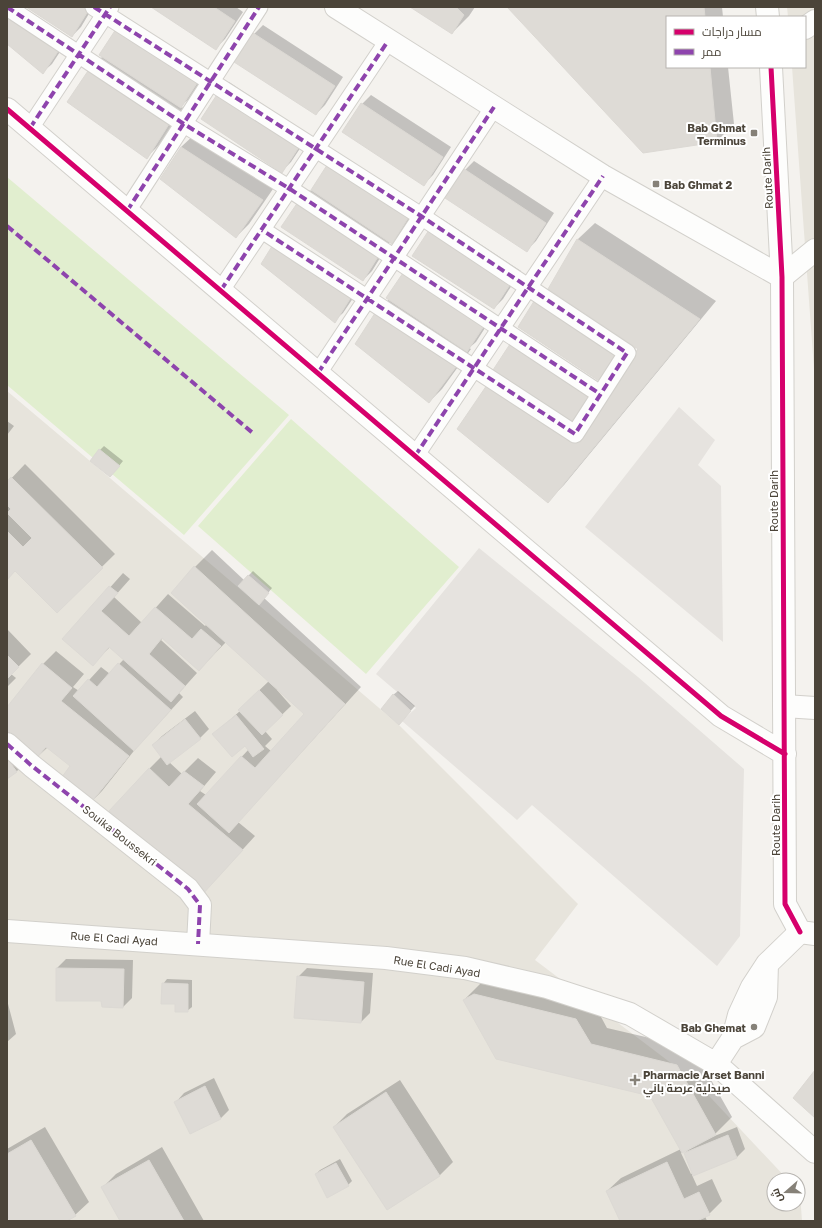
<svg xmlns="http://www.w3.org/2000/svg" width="822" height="1228" font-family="'Golos Text',Cairo,sans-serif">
<rect width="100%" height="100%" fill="#f4f2ee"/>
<path fill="#e7e4dc" d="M787 7H815V383L792 67H805V17H788Z
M7 391 90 461 399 725 578 904 535 960 696 1082 788 1180H774V1204H798V1190L800 1193 802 1221H7Z"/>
<path fill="#e1eecf" d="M7 177 289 415 184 535 7 385Z
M291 419 459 567 366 674 198 526Z"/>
<path fill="#e6e3df" d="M679 407 715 440 698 465 721 486 723 642 585 527Z
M479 548 638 677 744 769 740 936 717 966 532 805 517 820 402 721 416 708 376 674Z"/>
<path fill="#0003" fill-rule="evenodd" d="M22 7 69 38 52 64 43 72 7 43Z
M28 7H93L81 27 72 36Z
M153 7H236L243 12 225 39 216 48Z
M412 7H475L469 16 452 33Z
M508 7H722L723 17H667V67H728L734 124 717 141 644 152Z
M127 18 207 70 190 98 181 106 183 108 160 144 147 157 90 69 103 56 118 27Z
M263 25 343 77 325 105 316 114 254 34Z
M229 82 309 135 291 162 282 171 220 91Z
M371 95 451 147 433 175 424 184 362 104Z
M195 134 275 186 249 224 236 237 181 147Z
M474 161 554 213 536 241 527 250 465 170Z
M330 162 419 206 400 234 392 243 390 242 372 271 363 280 301 199 310 190 311 191Z
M441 218 521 271 503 299 494 308 432 227Z
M595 223 716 301 564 485 547 502 490 382 499 373 583 414 639 348 549 289 578 239Z
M414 261 494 314 476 342 469 348 471 349 442 389 429 402 378 311 389 299Z
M263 264 362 285 343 313 334 321Z
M7 421 14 426 7 435Z
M104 446 123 461 114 472 100 450Z
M25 464 115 554 57 611 16 570 7 578V483Z
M212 550 244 580 253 571 272 588 264 598 361 687 238 822 255 836 214 881 149 769 162 756 153 745 162 736 195 711 209 729 200 738 169 762 182 774 198 758 216 772 200 791 206 795 249 749 245 745 214 734 240 711 248 701 269 681 226 642 199 670 163 638 161 640 197 673 179 693 183 697 137 747 102 791 89 804 72 766 48 747 34 760 7 708 43 664 56 651 84 674 73 687 79 691 101 667 110 674 124 659 110 647 93 664 64 639 123 573 130 579 114 597 142 623 168 594 205 626 207 624 195 567ZM278 689 305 714 271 751 265 746 272 739 265 731 291 706 277 690Z
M7 629 31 654 11 674 16 678 7 687Z
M398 691 415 706 403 719 393 695Z
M7 748 25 763 16 772 7 778Z
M66 959 133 960 132 998 123 1007 102 1000 57 968Z
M307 968 373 973 370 1013 361 1022 298 977Z
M491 978 593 1002 607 1028 693 1048 732 1117 712 1137 737 1127 745 1149 736 1158 692 1175 697 1186 712 1179 722 1201 709 1214 705 1216 707 1221H621L607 1191 621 1178 681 1149 651 1095 464 1000 481 983ZM689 1149 685 1153 693 1173 691 1174 681 1153Z
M167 979 192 980V1007L187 1011 176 1003 163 984Z
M7 1000 16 1034 7 1042Z
M214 1078 229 1110 220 1119 176 1102 184 1093Z
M400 1080 453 1162 440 1175 387 1209 334 1127 347 1114Z
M45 1127 89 1202 75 1215 65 1221H12L7 1213V1149Z
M162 1147 204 1221H122L102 1188 116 1174Z
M340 1159 352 1181 348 1185 316 1174 320 1170Z"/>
<path fill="#dedbd6" stroke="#dcd9d4" d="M26 7H89L90 8 72 37Z
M151 7H214L235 21 216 50Z
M410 7H456L464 15 452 34Z
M507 7H704L705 17H667V67H710L717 142 643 153Z
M7 12 61 47 43 74 7 44Z
M118 26 199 80 181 108 99 55Z
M253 33 335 86 316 115 234 62Z
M90 68 171 121 147 159 67 102Z
M220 90 301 144 282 173 201 119Z
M361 103 443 157 424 186 342 132Z
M181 147 263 200 236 238 160 179Z
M329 162 410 215 392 244 311 190Z
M464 169 546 223 527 252 445 198Z
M300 199 381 252 363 281 281 227Z
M431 227 513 280 494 309 412 256Z
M577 239 700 319 548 503 457 429 489 382 578 438 638 349 548 289Z
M274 243 353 294 335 323 261 264Z
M405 270 486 323 467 352 386 298Z
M536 298 618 352 599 381 518 327Z
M377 310 459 363 429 403 355 344Z
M512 341 593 394 574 423 493 370Z
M99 449 120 466 110 477 90 461Z
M11 477 103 568 57 613 15 571 7 580V531L23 547 32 538 7 513 11 509 7 505V481Z
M194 566 345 704 229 833 197 804 241 756 255 768 304 714 171 593Z
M248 575 269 593 259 605 238 586Z
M109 586 118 593 101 611 129 636 155 607 192 639 201 629 221 646 199 671 162 638 149 654 185 686 171 702 109 647 93 666 62 639Z
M7 655 19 667 7 679Z
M42 663 72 688 61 701 129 756 89 805 59 781 70 766 46 747 34 761 7 739V707Z
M118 663 171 710 134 751 73 696 88 679 97 687Z
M259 690 283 715 262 735 238 710Z
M393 694 411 711 399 725 381 709Z
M236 715 264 749 253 757 245 746 232 757 212 734Z
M185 719 201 739 167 765 152 745Z
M7 758 17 772 7 779Z
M149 768 169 787 184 771 204 786 188 804 243 850 201 896 109 811Z
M56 968 124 969 123 1008 102 1007 101 1001H56Z
M297 976 364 982 361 1023 294 1018Z
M162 983 188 984V1012H175V1004H161Z
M474 994 576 1019 591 1044 677 1065 716 1135 682 1153 650 1096 496 1059 463 1000Z
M815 1070V1118L793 1098Z
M205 1086 221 1119 190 1134 174 1102Z
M386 1092 440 1176 387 1210 333 1127Z
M728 1135 737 1158 693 1176 684 1153Z
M31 1140 76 1216 67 1221H10L7 1215V1154Z
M149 1160 184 1221H120L101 1187Z
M667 1162 684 1199 699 1192 710 1215 697 1221H620L606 1191Z
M336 1163 349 1186 327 1198 315 1174Z"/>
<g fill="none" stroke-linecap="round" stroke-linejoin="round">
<g stroke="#d2d0cb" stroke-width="19">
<path id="pedestrian" d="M7 7 184 124 290 189 600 394
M94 7 421 216 627 353 575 434 262 230
M30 128 110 7
M127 211 259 7
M221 290 388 41
M318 373 494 107
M415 456 603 176"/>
</g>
<g stroke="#d2d0cb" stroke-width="24">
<path id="minor" d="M805 28 815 21
M782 277 815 250
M784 706 815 708
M7 744 32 766 188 889 200 905 198 944
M7 931 386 958 465 968 547 987 630 1014 716 1064 815 1152
M733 1038 754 1027 766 997 767 964
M716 1064 733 1038 739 1015 752 987 767 964 800 932"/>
</g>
<g stroke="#d2d0cb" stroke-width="24">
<path id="tertiary" d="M336 7 603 176 782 277
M767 7 768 17
M771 67 782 277 785 904 800 932 815 934
M7 109 721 716 785 754"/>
</g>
<use href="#pedestrian" stroke="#fdfdfc" stroke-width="17"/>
<use href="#minor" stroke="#fdfdfc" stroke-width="22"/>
<use href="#tertiary" stroke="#fdfdfc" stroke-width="22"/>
<path stroke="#8e44ad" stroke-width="4" stroke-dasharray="8 4" stroke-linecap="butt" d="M7 7 184 124 290 189 600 394
M94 7 421 216 627 353 575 434 262 230
M30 128 110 7
M127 211 259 7
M7 226 254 434
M221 290 388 41
M318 373 494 107
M415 456 603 176
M7 744 32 766 188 889 200 905 198 944"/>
<g stroke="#fff" stroke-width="8">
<path id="cycleway" d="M771 67 782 277 785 904 800 932
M7 109 721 716 785 754"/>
</g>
<use href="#cycleway" stroke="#d6006c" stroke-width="5"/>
</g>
<g fill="#868178" stroke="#fff" stroke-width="1.5">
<rect x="750" y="129" width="8" height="8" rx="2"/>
<rect x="652" y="180" width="8" height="8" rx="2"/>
<circle cx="754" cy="1027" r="4"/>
<path d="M633 1074h4v4h4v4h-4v4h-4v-4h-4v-4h4z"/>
</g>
<g text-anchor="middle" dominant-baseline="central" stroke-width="4" stroke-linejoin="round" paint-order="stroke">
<g font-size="11" font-weight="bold" fill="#4b4439" stroke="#fff" text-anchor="end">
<text x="746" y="127">Bab Ghmat<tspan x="746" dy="13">Terminus</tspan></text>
<text x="664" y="184" text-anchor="start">Bab Ghmat 2</text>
<text x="746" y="1027">Bab Ghemat</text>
<text x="643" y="1074" text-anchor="start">Pharmacie Arset Banni<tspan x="643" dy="13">صيدلية عرصة باني</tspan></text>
</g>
<g font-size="11" fill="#4b4439" stroke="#fff">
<text transform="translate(767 178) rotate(-93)">Route Darih</text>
<text transform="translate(773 501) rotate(-90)">Route Darih</text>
<text transform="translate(775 825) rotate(-90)">Route Darih</text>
<text transform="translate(120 835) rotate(38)">Souika Boussekri</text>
<text transform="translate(114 938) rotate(4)">Rue El Cadi Ayad</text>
<text transform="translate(437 966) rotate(9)">Rue El Cadi Ayad</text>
</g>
</g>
<rect width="822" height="1228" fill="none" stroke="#4b4439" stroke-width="16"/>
<rect x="666" y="16" width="140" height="52" fill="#ffffff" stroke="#b7b4b0"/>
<rect x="674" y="29" width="20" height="6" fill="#d6006c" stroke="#b7b4b0"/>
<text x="702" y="36" font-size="12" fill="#4b4439">مسار دراجات</text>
<rect x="674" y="49" width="20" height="6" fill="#8e44ad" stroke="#b7b4b0"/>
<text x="702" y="56" font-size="12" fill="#4b4439">ممر</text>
<g transform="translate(786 1192) rotate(250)"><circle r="19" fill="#ffffff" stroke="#b7b4b0"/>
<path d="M0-3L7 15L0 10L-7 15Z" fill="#868178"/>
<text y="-6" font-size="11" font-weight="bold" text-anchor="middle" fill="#4b4439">ش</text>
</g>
</svg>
